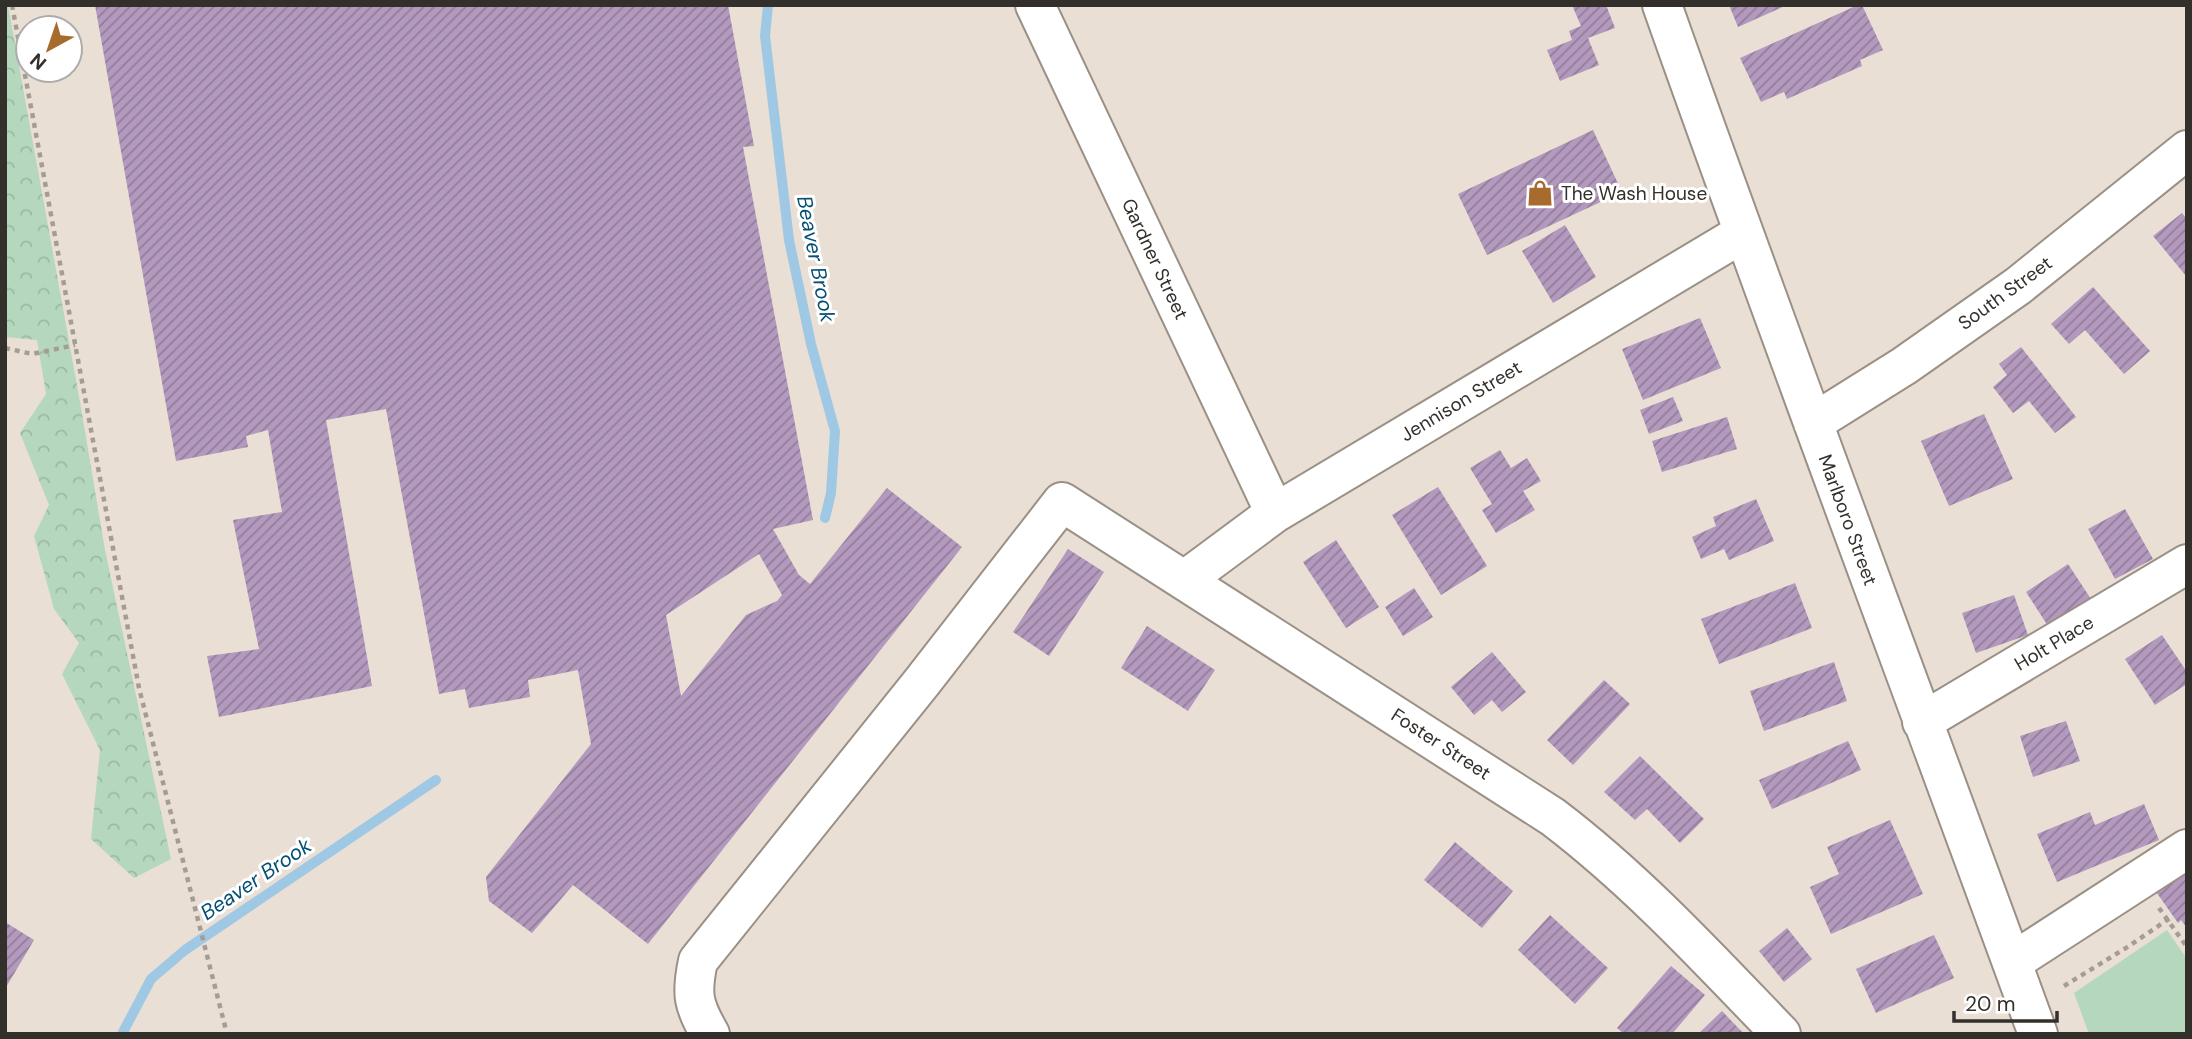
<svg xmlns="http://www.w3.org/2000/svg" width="2192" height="1039" font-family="'DM Sans',sans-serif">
<defs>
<pattern id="forest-crowns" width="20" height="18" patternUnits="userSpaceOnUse" patternTransform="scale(1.75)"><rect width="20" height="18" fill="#b5d7be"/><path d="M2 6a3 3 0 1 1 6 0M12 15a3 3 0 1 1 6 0" fill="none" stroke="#9cb9a3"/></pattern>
<pattern id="building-hatch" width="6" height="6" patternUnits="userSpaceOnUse" patternTransform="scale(1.75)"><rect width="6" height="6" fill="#b399bd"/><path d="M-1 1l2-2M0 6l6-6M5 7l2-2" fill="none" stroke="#927d9a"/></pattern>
</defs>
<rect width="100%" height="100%" fill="#e9dfd4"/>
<path fill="url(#forest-crowns)" d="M5 5H8L80 402 105 550 171 859 134 878 91 839 100 750 62 674 79 643 54 609 34 536 49 505 20 433 46 394 37 340 5 337Z"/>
<path fill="#b5d7be" d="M2167 930 2187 959V1034H2089L2074 993Z"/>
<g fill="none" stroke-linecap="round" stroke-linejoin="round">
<path stroke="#9fc8e4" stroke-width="10" d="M768 5 765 36 789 240 811 344 835 431 831 493 825 518
M122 1034 151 979 185 950 436 780"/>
</g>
<path fill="url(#building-hatch)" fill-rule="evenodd" d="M95 5H728L754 146 743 147 813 520 773 529 799 575 810 584 887 488 962 547 648 944 573 885 532 933 489 901 486 877 591 744 578 670 528 680 530 697 469 708 465 689 439 694 386 409 326 420 372 686 219 717 207 656 259 649 233 520 282 512 268 430 246 436 248 447 176 461ZM759 554 782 595 777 601 746 615 681 696 666 615Z
M1572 5H1606L1615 28 1588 38 1599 65 1560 81 1547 50 1572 40 1569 31 1581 26Z
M1729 5H1787L1738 27Z
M1858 5H1862L1883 50 1860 60 1862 66 1787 99 1784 92 1761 102 1740 58Z
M1593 130 1622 192 1487 255 1458 194Z
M2182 213 2187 219V277L2153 236Z
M1565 225 1596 277 1553 303 1522 251Z
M2093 287 2150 351 2124 374 2085 330 2069 344 2051 324Z
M1700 318 1721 368 1643 400 1622 349Z
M2021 347 2076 417 2055 433 2029 401 2013 413 1993 387 2007 375 1999 364Z
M1673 397 1683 421 1649 434 1640 410Z
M1984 414 2013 479 1949 506 1921 441Z
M1727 417 1737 449 1662 472 1652 441Z
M1500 450 1511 468 1527 458 1541 481 1523 491 1535 510 1496 533 1482 510 1492 504 1470 468Z
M1438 487 1487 566 1441 595 1392 515Z
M1756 499 1774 541 1729 560 1724 549 1701 559 1692 537 1716 526 1713 517Z
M2125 509 2153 559 2115 579 2088 529Z
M1336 540 1379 607 1346 628 1303 562Z
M1068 549 1104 572 1049 656 1013 632Z
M2068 564 2091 599 2048 626 2026 592Z
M1795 583 1812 628 1719 664 1701 619Z
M1414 588 1433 617 1403 636 1385 607Z
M2014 595 2028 635 1976 653 1962 613Z
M1147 626 1215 670 1188 711 1121 668Z
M2162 635 2187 672V684L2155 705 2125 659Z
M1492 652 1526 692 1502 712 1492 700 1474 715 1451 687Z
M1834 662 1847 701 1764 731 1750 691Z
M1604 680 1630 704 1573 765 1547 740Z
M2066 721 2080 761 2033 777 2020 736Z
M1848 741 1861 770 1772 809 1759 780Z
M1640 756 1704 819 1680 843 1647 809 1635 820 1604 792Z
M2144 804 2159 840 2057 882 2037 834 2090 812 2095 825Z
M1890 820 1923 894 1831 934 1810 887 1839 874 1827 847Z
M1455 842 1513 891 1482 928 1424 880Z
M2187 862V928L2181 920 2178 923 2152 886Z
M1550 915 1608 968 1575 1004 1518 950Z
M5 922 34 940 5 989Z
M1787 928 1812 959 1784 982 1759 951Z
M1934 935 1954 978 1876 1013 1856 969Z
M1671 966 1705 995 1672 1034H1624L1617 1028Z
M1722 1011 1744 1034H1698Z"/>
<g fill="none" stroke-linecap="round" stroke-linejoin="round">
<g stroke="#9a9086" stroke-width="42">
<path id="minor" d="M1035 5 1275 513
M1662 5C1784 350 1913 691 2038 1034
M1813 423 1904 366 2018 286 2187 150
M1186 579 1275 513 1743 233
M1922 722 2187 564
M2014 961 2187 849
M710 1034C693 1005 691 994 698 961L922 682 1062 502 1553 817C1637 881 1708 958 1781 1034"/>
</g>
<path stroke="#a59d95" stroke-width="4.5" stroke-dasharray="5 5" stroke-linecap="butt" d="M12 5 139 688 227 1034
M5 348 32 354 75 345
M2159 908 2187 947
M2064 986 2126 948 2173 916"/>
<use href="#minor" stroke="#fff" stroke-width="38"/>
</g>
<defs>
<g id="shop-bare" transform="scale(2.1)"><path d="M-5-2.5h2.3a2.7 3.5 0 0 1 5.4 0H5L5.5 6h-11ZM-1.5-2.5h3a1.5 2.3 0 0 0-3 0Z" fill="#a76b2e" stroke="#fff" stroke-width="2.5" paint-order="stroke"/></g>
</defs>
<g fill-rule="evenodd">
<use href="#shop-bare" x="1540" y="193"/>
</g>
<g text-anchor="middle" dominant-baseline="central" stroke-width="6" stroke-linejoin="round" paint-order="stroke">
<g font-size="19" fill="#332f2b" stroke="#fff" text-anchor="start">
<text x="1561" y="193">The Wash House</text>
</g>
<g font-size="19" fill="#332f2b" stroke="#fff">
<text transform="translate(1155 259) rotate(65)">Gardner Street</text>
<text transform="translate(2005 293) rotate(-36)">South Street</text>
<text transform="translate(1461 401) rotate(-31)">Jennison Street</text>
<text transform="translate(1848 520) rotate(70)">Marlboro Street</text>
<text transform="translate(2054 643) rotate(-31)">Holt Place</text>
<text transform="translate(1441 744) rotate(33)">Foster Street</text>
</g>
<g font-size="21" font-style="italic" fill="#045074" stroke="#fff">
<text transform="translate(816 259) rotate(79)">Beaver Brook</text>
<text transform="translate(256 879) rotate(-34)">Beaver Brook</text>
</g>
</g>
<rect width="2192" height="1039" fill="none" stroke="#332f2b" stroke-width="14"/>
<g transform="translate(49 49) rotate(220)"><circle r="33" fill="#ffffff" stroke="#adacaa" stroke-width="2"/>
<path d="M0-5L12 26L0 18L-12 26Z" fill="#a76b2e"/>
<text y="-10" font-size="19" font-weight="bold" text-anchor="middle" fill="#332f2b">N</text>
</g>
<path d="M1954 1011v10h103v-10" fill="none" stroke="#332f2b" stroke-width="3.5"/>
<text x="1965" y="1011" font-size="21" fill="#332f2b" stroke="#ffffff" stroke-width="5" paint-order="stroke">20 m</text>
</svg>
